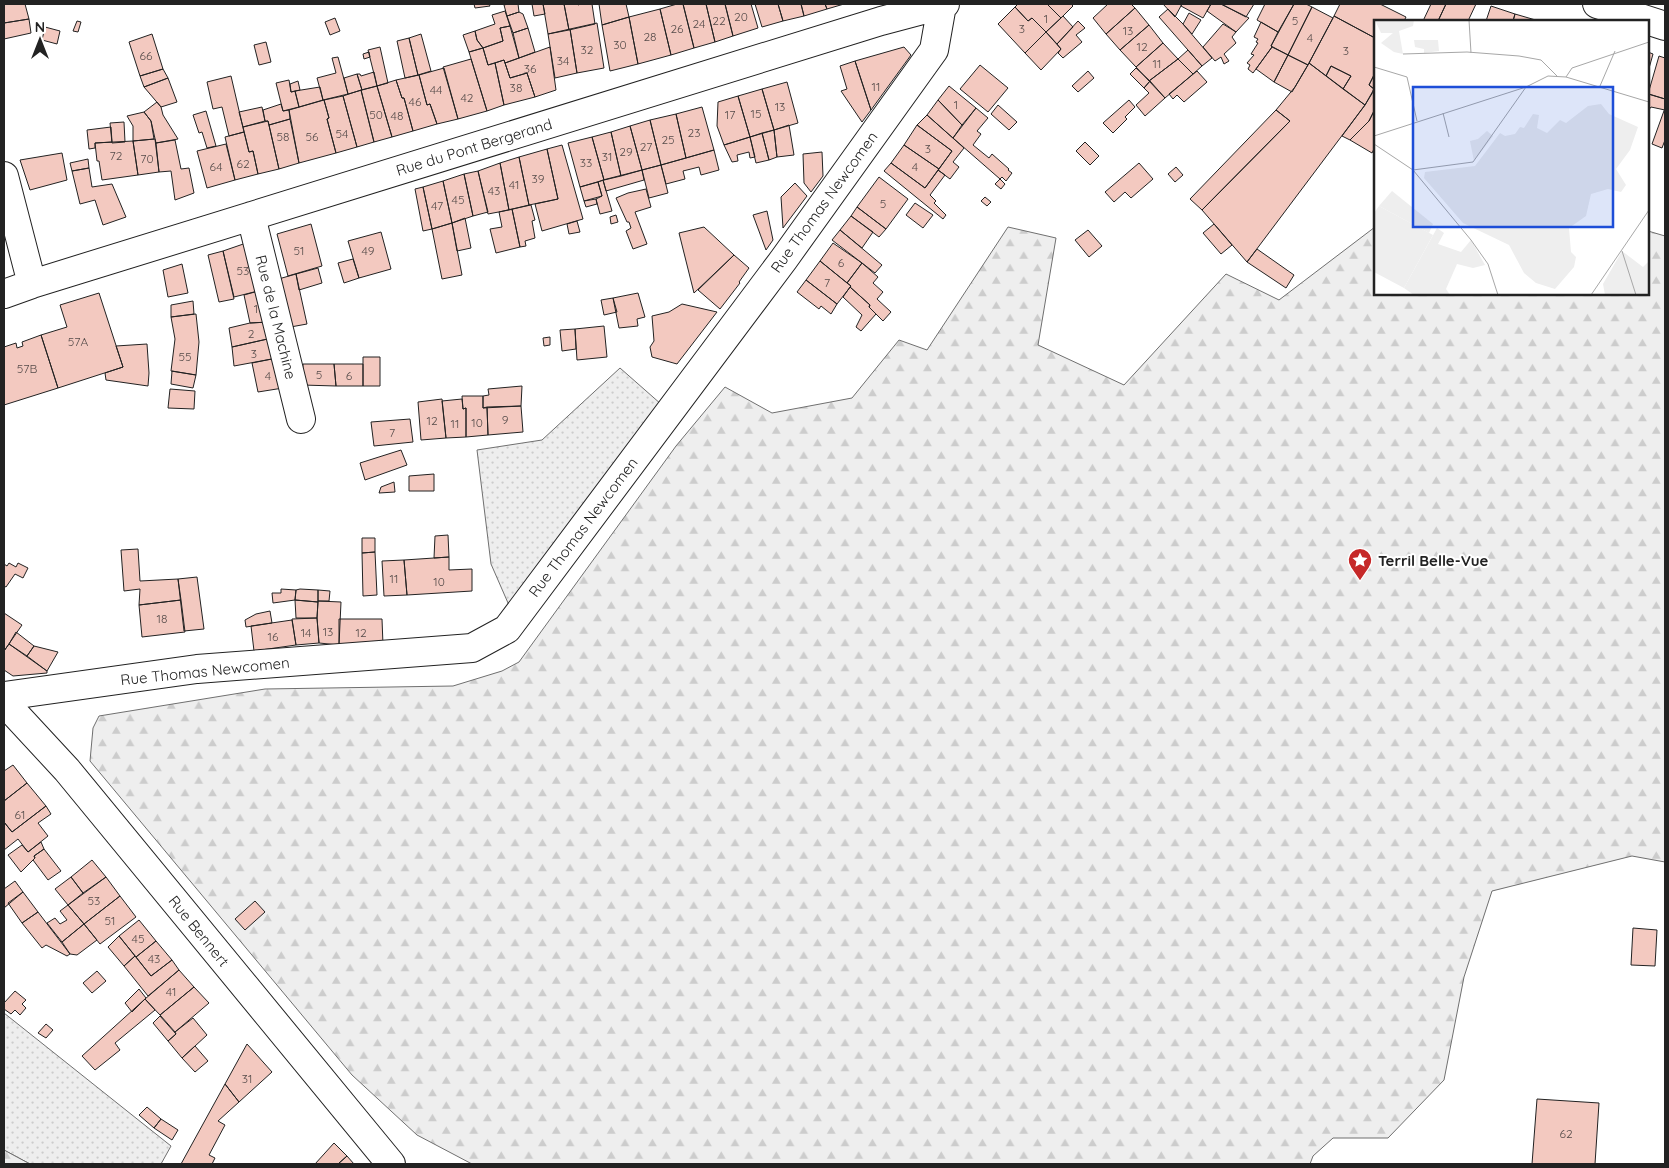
<svg xmlns="http://www.w3.org/2000/svg" width="1669" height="1168" font-family="Quicksand,sans-serif">
<defs>
<pattern id="grass-dots" width="8" height="8" patternUnits="userSpaceOnUse" patternTransform="scale(1.25)"><rect width="8" height="8" fill="#eee"/><path d="M2 2h.1M6 6h.1" fill="none" stroke="#ccc" stroke-width="1.8" stroke-linecap="round"/></pattern>
<pattern id="forest-firs" width="22" height="20" patternUnits="userSpaceOnUse" patternTransform="scale(1.25)"><rect width="22" height="20" fill="#eee"/><path d="M5 1l3.5 6h-7zM16 11l3.5 6h-7z" fill="#ccc"/></pattern>
</defs>
<rect width="100%" height="100%" fill="#fff"/>
<path fill="url(#grass-dots)" stroke="#6f6f6f" d="M620 368 670 412 515 619 491 564 477 450 542 440Z
M4 1013 171 1146 161 1164H30L4 1150Z"/>
<path fill="url(#forest-firs)" stroke="#6f6f6f" d="M1008 227 1056 238 1038 345 1124 385 1226 274 1279 300 1375 227V294H1648V231L1665 236V862L1632 856 1492 891 1464 977 1444 1080 1388 1138H1333L1313 1156 1310 1164H472L417 1135 352 1075 90 761 93 728 99 716 265 689 453 686 502 671 519 662 676 446 725 387 772 413 852 398 899 340 927 350Z
M4 1150 30 1164H4Z"/>
<path fill="#f3c9c0" stroke="#222" d="M4 4H25L29 19 4 23Z
M474 4H489L490 6 475 8Z
M508 4H518L519 12 507 16 504 5Z
M532 4H543L545 14 534 16Z
M543 4H564L569 30 548 34Z
M564 4H577L578 5 581 4H592L595 24 569 30Z
M599 4H626L629 17 602 25Z
M677 4H683L694 48 671 55 660 9Z
M683 4H706L715 42 694 48Z
M706 4H725L733 36 715 42Z
M725 4H751L758 28 733 36Z
M755 4H778L783 21 762 27Z
M778 4H801L804 16 783 21Z
M801 4H825L827 9 804 16Z
M825 4H844L827 9Z
M1018 4H1047L1061 18 1046 32 1032 18 1028 21 1015 7Z
M1047 4H1071L1073 6 1061 18Z
M1108 4H1131L1135 8 1106 34 1093 18Z
M1163 4H1182L1175 17Z
M1182 4H1211L1203 18 1181 6Z
M1211 4H1221L1249 18 1236 32 1207 11Z
M1221 4H1254L1246 17Z
M1265 4H1294L1278 32 1257 20Z
M1294 4H1306L1312 7 1288 55 1271 46Z
M1340 4H1380L1406 17 1404 21H1375V38L1334 16Z
M1431 4H1446L1438 21H1423Z
M1446 4H1476L1468 21H1438Z
M1491 6 1515 14 1513 21H1486Z
M1015 7 1028 21 1032 18 1046 32 1025 53 998 24Z
M1312 7 1333 18 1308 65 1288 55Z
M1135 8 1149 25 1120 50 1106 34Z
M660 9 671 55 638 64 629 17Z
M1168 9 1183 24 1212 58 1202 66 1159 17Z
M505 11 510 26 500 28 503 41 483 48 477 40 475 31 495 24 492 15Z
M519 12 523 14 528 28 513 33 507 16Z
M1189 13 1201 20 1192 34 1183 24Z
M1515 14 1539 21H1513Z
M1063 16 1073 27 1057 44 1046 32Z
M1334 16 1375 38V73L1369 85 1374 89 1365 105 1343 89 1351 76 1331 66 1326 76 1309 63Z
M629 17 638 64 610 71 602 25Z
M335 18 340 31 330 35 325 22Z
M29 19 31 33 4 39V23Z
M77 21 81 22 78 32 73 31Z
M1078 21 1085 28 1076 35 1082 42 1063 58 1058 53 1061 49 1057 44Z
M1261 22 1278 32 1271 46 1272 47 1253 73 1248 69 1250 65 1247 63 1254 55 1251 54 1258 43 1256 42 1258 39 1254 37Z
M597 23 604 68 577 73 570 29Z
M1223 24 1236 32 1232 37 1236 43 1224 54 1229 61 1224 64 1221 57 1215 61 1203 47Z
M1149 25 1163 43 1136 67 1120 50Z
M510 26 519 58 505 63 504 60 488 65 483 48 503 41 500 28Z
M45 27 60 31 57 44 42 40Z
M528 28 535 52 519 58 513 33Z
M570 29 577 73 555 78 548 34Z
M475 31 477 40 483 48 469 52 463 35Z
M1046 32 1061 49 1041 70 1025 53Z
M152 34 163 69 140 76 129 42Z
M421 34 431 71 418 75 409 38Z
M409 38 418 75 405 78 397 41Z
M266 42 271 62 259 65 254 45Z
M1163 43 1178 59 1149 81 1136 67Z
M380 47 388 83 377 86 368 50Z
M550 47 556 90 535 97 527 73 510 78 505 63Z
M904 47 911 55 871 110 855 61Z
M1272 47 1288 55 1274 82 1256 69Z
M483 48 488 65 495 63 504 105 487 111 469 52Z
M1188 50 1202 66 1193 74 1178 59Z
M369 52 370 57 364 59 363 54Z
M1648 52 1653 54 1648 72Z
M1288 55 1308 65 1292 92 1274 82Z
M1659 56 1665 58V99L1648 94Z
M338 57 348 94 323 100 317 78 336 73 332 58Z
M471 59 487 111 458 119 443 67Z
M1178 59 1193 74 1165 98 1149 81Z
M504 60 510 78 527 73 535 97 504 105 495 63Z
M855 61 871 110 862 122 841 91 847 89 840 66Z
M1309 63 1365 105 1247 262 1202 210 1290 121 1276 110 1295 87Z
M980 65 1008 88 988 112 960 89Z
M1331 66 1351 76 1343 89 1326 76Z
M444 68 458 119 437 124 430 104 427 105 419 75Z
M1136 68 1150 81 1144 88 1130 74Z
M163 69 168 78 144 87 140 76Z
M1088 71 1094 78 1078 92 1072 86Z
M1197 71 1207 82 1184 102 1177 95 1173 99 1169 94Z
M374 72 377 86 362 90 357 74H360L361 76Z
M1375 73V92L1373 91 1374 89 1369 85Z
M357 74 362 90 348 94 344 78Z
M419 75 427 105 430 104 437 124 413 131 404 98H402L396 80Z
M231 76 244 132 229 136 222 107 213 109 207 82Z
M168 78 177 102 161 107 144 87Z
M289 80 291 92 295 91 299 107 283 111 276 83Z
M396 80 402 98H404L413 131 392 137 377 86Z
M298 81 300 90 291 92 290 84Z
M1150 81 1165 98 1145 116 1136 105 1149 93 1144 88Z
M787 82 798 123 774 130 762 89Z
M377 86 392 137 374 142 361 90Z
M949 86 976 108 962 125 938 100Z
M320 87 323 100 299 107 295 91Z
M762 89 774 130 750 137 738 96Z
M361 90 374 142 357 147 343 96Z
M1373 92 1375 93V109L1369 121 1350 140 1342 136 1365 105Z
M1649 94 1665 99V110L1651 107 1648 111Z
M343 96 357 147 336 153 327 119 329 118 324 100Z
M738 96 750 137 724 145 717 126 718 102Z
M324 100 329 118 327 119 336 153 299 163 289 110Z
M938 100 962 125 953 138 927 115Z
M1129 100 1135 107 1125 117 1127 119 1113 133 1103 123Z
M157 102 161 107 163 115 178 139 156 143 151 121 144 112Z
M281 104 283 111 289 110 290 119 269 125 268 121H265L263 110Z
M998 105 1017 122 1009 130 991 114Z
M262 107 265 121 243 127 239 112Z
M702 107 714 150 686 158 676 114Z
M976 108 988 118 977 131 981 134 973 145 989 158 992 154 1009 169 1008 170 1012 173 1006 181 1002 177 1000 179 953 138Z
M1665 108V140L1662 148 1652 144Z
M1375 109V147L1372 153 1350 140 1369 121Z
M1276 110 1290 121 1202 210 1190 199Z
M206 111 216 146 207 148 202 132 199 133 193 115Z
M144 112 151 121 154 139 133 141V126L127 116Z
M676 114 686 158 661 165 650 120Z
M927 115 964 148 953 162 959 167 950 179 938 170 952 151 917 125Z
M290 119 299 163 279 169 269 125Z
M650 120 661 165 642 170 630 126Z
M268 121 279 169 258 174 253 151 249 152 243 127Z
M124 122 125 142 112 143 110 123Z
M789 125 794 155 777 157 774 130Z
M917 125 952 151 939 169 904 145Z
M630 126 642 170 621 176 611 132Z
M111 127 112 142 95 143V148L89 149 87 130Z
M774 130 777 157 769 160 762 133Z
M244 132 249 152 253 151 258 174 235 180 225 137Z
M611 132 621 176 604 180 592 137Z
M762 133 769 160 756 163 750 137Z
M592 137 604 180 580 187 568 143Z
M750 137 755 157 750 158 749 152 737 155 738 161 732 162 724 145Z
M155 139 159 172 138 175 133 141Z
M175 140 181 169 189 168 194 193 175 200 171 171 159 172 156 143Z
M133 141 138 175 102 180 99 161H97L95 143Z
M1085 142 1099 156 1090 165 1076 151Z
M226 144 235 180 207 188 197 151Z
M562 145 583 219 542 231 535 204 558 199 547 149Z
M904 145 939 169 925 188 891 163Z
M547 149 558 199 529 205 519 157Z
M714 150 719 170 701 175 699 167 683 171 685 179 666 184 661 165Z
M822 152 823 176 811 192 804 183 803 154Z
M62 153 67 180 30 190 20 160Z
M519 157 529 205 509 210 500 163Z
M88 159 89 168 72 171 70 163Z
M500 163 509 210 488 214 478 171Z
M891 163 925 188 938 170 945 175 930 195 936 201 934 203 946 215 943 219 884 171Z
M1139 163 1153 179 1131 198 1125 192 1114 202 1105 192Z
M661 165 668 193 649 198 642 170Z
M1176 167 1183 175 1175 182 1168 174Z
M89 168 92 187 112 184 126 217 103 225 95 200 80 204 72 171Z
M642 170 644 180 606 191 603 180Z
M478 171 488 212 473 216 464 174Z
M464 174 473 216 452 223 443 181Z
M879 177 908 199 886 229 857 207Z
M1000 179 1005 184 1001 189 995 184Z
M603 180 612 211 600 214 596 199 602 196 598 182Z
M443 181 452 223 432 229 423 187Z
M598 182 602 196 584 201 580 187Z
M795 183 807 196 783 228 781 197Z
M423 187 432 229 423 231 415 189Z
M646 189 651 207 635 212 647 244 633 249 626 231 631 228 629 222H627L616 198 628 193Z
M985 197 991 202 987 206 981 201Z
M596 199 597 204 586 207 584 201Z
M915 203 933 215 923 228 906 215Z
M531 205 535 220 532 221 535 238 525 241 526 246 520 247 512 209Z
M857 207 886 229 879 237 851 216Z
M512 209 520 247 496 253 490 229 502 227 499 212Z
M767 211 773 240 766 250 753 215Z
M616 215 618 222 611 224 610 217Z
M851 216 873 232 862 248 840 230Z
M465 218 471 248 457 251 452 223Z
M577 221 580 232 569 234 567 224Z
M452 223 462 275 442 279 432 229Z
M311 224 322 266 288 276 277 234Z
M1214 224 1232 245 1221 254 1203 233Z
M704 227 734 255 694 293 679 233Z
M840 230 882 265 875 273 832 240Z
M1088 230 1102 246 1089 257 1075 240Z
M381 232 391 269 359 278 348 241Z
M252 241 262 290 234 297 223 251Z
M833 243 862 263 847 283 820 261Z
M1257 249 1294 275 1286 288 1247 262Z
M223 251 234 299 219 302 208 255Z
M734 255 749 268 739 282 740 283 720 309 698 290Z
M353 259 359 278 344 283 338 263Z
M820 261 851 286 837 304 806 280Z
M862 263 878 277 873 283 883 292 877 299 891 312 883 321 869 307 870 305 850 287 851 286 847 283Z
M182 264 188 293 168 297 163 270Z
M318 268 322 283 299 290 296 274Z
M296 274 307 324 285 328 275 280Z
M806 280 837 304 831 314 821 306 819 309 797 292Z
M850 287 870 305 869 307 876 314 861 331 856 327 862 315 843 297Z
M262 290 269 322 250 323 244 295Z
M99 293 123 367 58 388 41 335 67 327 60 305Z
M638 293 645 317 637 319 638 326 619 328 613 298Z
M613 298 617 312 604 315 601 300Z
M193 301 194 314 171 317V305Z
M682 304 717 312 677 364 652 357 650 347 654 341 652 316 669 312Z
M196 314 199 342 196 375 171 371 175 339 171 317Z
M269 322 272 338 232 347 229 328 250 323Z
M604 326 607 357 577 360 575 329Z
M575 329 576 349 562 351 560 330Z
M41 335 58 388 4 405V347L16 343 17 348 23 346 22 342Z
M550 337V345L544 346 543 338Z
M272 338 277 358 234 366 232 347Z
M147 344 149 373 148 386 106 380 105 373 123 367 116 346Z
M363 357H380V386H363Z
M277 358 283 388 258 392 252 363Z
M303 364H334L336 386 302 385Z
M334 364H363V386H336Z
M172 371 196 375 193 388 171 384Z
M522 386 521 406 483 408V396L489 395 488 389Z
M170 389 195 391 194 409 168 408Z
M462 396H483V408L487 407 488 435 466 437V408L463 409Z
M442 399 446 438 421 440 418 402Z
M462 399 463 409 466 408V437L446 438 442 401Z
M521 406 523 432 488 435 487 407Z
M410 419 413 442 374 446 371 422Z
M401 450 407 465 365 480 360 463Z
M434 474V491H409V476Z
M394 482 395 492 379 493 381 487Z
M448 535 449 557 434 558 435 536Z
M362 538H375V552L362 553Z
M138 549 140 581 178 579 181 600 139 605 140 589 124 591 121 550Z
M375 552 377 595 363 596 362 553Z
M449 557V570L472 569V591L407 595 404 560Z
M404 560 407 595 384 596 382 561Z
M9 563 16 567 18 563 28 568 23 578 15 574 6 587 4 586V564L7 566Z
M197 577 204 629 184 631 178 579Z
M281 589 296 590 295 600 273 603 272 593H281Z
M300 589 318 590V602L295 600 296 590Z
M318 590 330 591 329 601H318Z
M181 600 185 632 142 637 139 605Z
M295 600 318 602 317 618H296Z
M318 601 341 602 339 645 319 643 317 618Z
M270 611 272 623 246 627 245 620 256 614Z
M4 613 22 625 4 651Z
M317 618 319 643 296 645 292 619Z
M339 619H382L383 645H339Z
M292 620 296 645 254 651 251 626Z
M16 632 34 646 27 656 9 644Z
M9 644 47 671V673L13 676 4 670V651Z
M34 646 58 652 47 671 27 656Z
M13 765 27 783 4 801V771Z
M27 783 46 806 12 832 4 822V801Z
M46 806 51 814 38 823 48 836 28 852 18 839 4 850V822L12 832Z
M41 842 44 849 34 856 35 858 21 872 8 855 22 845 28 852Z
M44 849 61 871 48 880 33 860 35 858 34 856Z
M92 860 106 877 83 893 71 877Z
M71 877 83 893 68 905 55 889Z
M106 877 120 896 84 924 68 905Z
M15 881 23 892 4 908V889Z
M23 892 38 912 22 923 8 903Z
M120 896 136 917 100 944 84 924Z
M255 901 265 912 245 930 235 919Z
M68 905 84 924 62 942 47 923 55 918 60 924 67 920 60 911Z
M38 912 70 954 67 956 46 945 42 948 22 923Z
M139 920 156 941 136 957 119 936Z
M84 924 97 940 77 955 70 954 62 942Z
M1633 928 1657 930 1655 966 1631 965Z
M119 936 135 956 124 966 108 947Z
M156 941 172 960 151 976 136 957Z
M135 956 151 976 172 960 179 970 148 996 124 966Z
M179 970 194 987 160 1015 145 999Z
M97 971 106 981 92 993 83 983Z
M194 987 209 1003 175 1032 160 1015Z
M139 989 146 998 132 1012 125 1003Z
M15 991 26 1000 22 1004 26 1008 20 1015 15 1010 11 1014 4 1009V1003Z
M145 999 155 1010 115 1043 120 1050 95 1070 82 1056Z
M160 1016 176 1034 168 1041 153 1023Z
M193 1018 207 1035 182 1058 168 1041 176 1034 175 1032Z
M46 1024 53 1030 46 1038 38 1033Z
M247 1044 272 1072 239 1102 225 1084Z
M195 1046 208 1061 195 1072 182 1058Z
M225 1084 239 1102 218 1121 225 1125 209 1155 215 1158 212 1164H181Z
M1537 1099 1599 1103 1595 1164H1532Z
M147 1107 161 1119 154 1128 139 1115Z
M161 1119 178 1130 172 1140 154 1128Z
M334 1143 347 1156 338 1164H315Z
M347 1156 354 1164H338Z"/>
<g fill="none" stroke-linecap="round" stroke-linejoin="round">
<g stroke="#222" stroke-width="30">
<path id="minor" d="M1597 4 1665 26
M4 176 32 284
M251 216 301 419
M4 294 32 284 881 21 945 4
M4 696 197 669 472 648 507 629 784 259 934 50 942 5
M4 702 67 770 391 1164"/>
</g>
<use href="#minor" stroke="#fff" stroke-width="28"/>
</g>
<defs>
<g id="sight-pin" transform="scale(1.25)"><path d="M0 17L-7.5 6A9.5 9.5 0 1 1 7.5 6Z" fill="#c62828" stroke="#fff"/><path d="M0-6L1.8-2.2L6-1.7L2.9 1.2L3.7 5.4L0 3.3L-3.7 5.4L-2.9 1.2L-6-1.7L-1.8-2.2Z" fill="#fff"/></g>
</defs>
<g fill-rule="evenodd">
<use href="#sight-pin" x="1360" y="560"/>
</g>
<g text-anchor="middle" dominant-baseline="central" stroke-width="4" stroke-linejoin="round" paint-order="stroke">
<g font-size="12" fill="#564c4a">
<text x="741" y="16">20</text>
<text x="1046" y="18">1</text>
<text x="719" y="20">22</text>
<text x="1295" y="20">5</text>
<text x="699" y="23">24</text>
<text x="677" y="28">26</text>
<text x="1022" y="28">3</text>
<text x="1128" y="30">13</text>
<text x="650" y="36">28</text>
<text x="1310" y="37">4</text>
<text x="620" y="44">30</text>
<text x="1142" y="46">12</text>
<text x="587" y="49">32</text>
<text x="1346" y="50">3</text>
<text x="146" y="55">66</text>
<text x="563" y="60">34</text>
<text x="1157" y="63">11</text>
<text x="530" y="68">36</text>
<text x="876" y="86">11</text>
<text x="516" y="87">38</text>
<text x="436" y="89">44</text>
<text x="467" y="97">42</text>
<text x="415" y="101">46</text>
<text x="956" y="104">1</text>
<text x="780" y="106">13</text>
<text x="756" y="113">15</text>
<text x="376" y="114">50</text>
<text x="730" y="114">17</text>
<text x="397" y="115">48</text>
<text x="694" y="132">23</text>
<text x="342" y="133">54</text>
<text x="283" y="136">58</text>
<text x="312" y="136">56</text>
<text x="668" y="139">25</text>
<text x="646" y="146">27</text>
<text x="928" y="148">3</text>
<text x="626" y="151">29</text>
<text x="116" y="155">72</text>
<text x="607" y="156">31</text>
<text x="147" y="158">70</text>
<text x="586" y="162">33</text>
<text x="243" y="163">62</text>
<text x="216" y="166">64</text>
<text x="915" y="166">4</text>
<text x="538" y="178">39</text>
<text x="514" y="184">41</text>
<text x="494" y="190">43</text>
<text x="458" y="199">45</text>
<text x="883" y="203">5</text>
<text x="437" y="205">47</text>
<text x="299" y="250">51</text>
<text x="368" y="250">49</text>
<text x="841" y="262">6</text>
<text x="243" y="270">53</text>
<text x="827" y="282">7</text>
<text x="256" y="308">1</text>
<text x="251" y="333">2</text>
<text x="78" y="341">57A</text>
<text x="254" y="353">3</text>
<text x="185" y="356">55</text>
<text x="27" y="368">57B</text>
<text x="319" y="374">5</text>
<text x="268" y="375">4</text>
<text x="349" y="375">6</text>
<text x="505" y="419">9</text>
<text x="432" y="420">12</text>
<text x="477" y="422">10</text>
<text x="455" y="423">11</text>
<text x="392" y="432">7</text>
<text x="394" y="578">11</text>
<text x="439" y="581">10</text>
<text x="162" y="618">18</text>
<text x="328" y="631">13</text>
<text x="306" y="632">14</text>
<text x="361" y="632">12</text>
<text x="273" y="636">16</text>
<text x="20" y="814">61</text>
<text x="94" y="900">53</text>
<text x="110" y="920">51</text>
<text x="138" y="938">45</text>
<text x="154" y="958">43</text>
<text x="171" y="991">41</text>
<text x="247" y="1078">31</text>
<text x="1566" y="1133">62</text>
</g>
<g font-size="15" fill="#222" stroke="#fff">
<text transform="translate(474 147) rotate(-17)">Rue du Pont Bergerand</text>
<text transform="translate(824 202) rotate(-54)">Rue Thomas Newcomen</text>
<text transform="translate(276 317) rotate(76)">Rue de la Machine</text>
<text transform="translate(583 527) rotate(-53)">Rue Thomas Newcomen</text>
<text transform="translate(205 671) rotate(-6)">Rue Thomas Newcomen</text>
<text transform="translate(199 931) rotate(51)">Rue Bennert</text>
</g>
<g font-size="15" font-weight="bold" fill="#222" stroke="#fff" text-anchor="start">
<text x="1378" y="560">Terril Belle-Vue</text>
</g>
</g>
<g transform="translate(1374 20)">
<rect width="275" height="275" fill="#fff"/>
<path d="M1 0H40L39 6 25 11 29 34 20 32 7 23 19 13H7ZM40 20H64L65 31 50 33V29L41 27ZM113 111 119 116 100 141 96 121 104 119ZM18 171 59 204 55 213 5 186ZM63 208 70 213 64 224 87 232 97 220 111 245 99 248 83 244 72 269 76 275H40L30 268Z" fill="#eee"/>
<path d="M227 84 235 94 264 107 256 130 242 149 252 165 247 172 234 169 217 174 212 196 195 208 197 232 202 237 200 247 181 269 162 263 150 253 135 225 89 203 50 158 51 152 101 146 126 113 131 116 141 114 146 107 150 108 159 94 165 95 163 108 173 113 186 100 192 103 214 86ZM5 186 59 215 30 268 0 252V193ZM248 231 269 247 275 241V275H231L229 264Z" fill="#eee"/>
<path fill="none" stroke="#a7a7a7" stroke-width="1" d="M95 0 97 33M29 34 93 32 145 36 167 40 184 57M0 47 33 57 43 101M192 57 198 48 275 22M226 66 241 31M69 93 75 117M0 116 152 67 174 56 192 57 275 82M0 124 39 150 97 220 114 244 124 275M39 150 99 142 152 67M248 231 262 275M217 275 275 190"/>
<path fill="#1d4ed8" fill-opacity="0.15" stroke="#1d4ed8" stroke-width="2.5" d="M39 67H239V207H39Z"/>
<rect width="275" height="275" fill="none" stroke="#222" stroke-width="2.5"/>
</g>
<rect width="1669" height="1168" fill="none" stroke="#222222" stroke-width="10"/>
<g transform="translate(40 40)" stroke="#ffffff" stroke-width="4" paint-order="stroke">
<path d="M0-4L9 19L0 12L-9 19Z" fill="#222222"/>
<text y="-8" font-size="14" font-weight="bold" text-anchor="middle" fill="#222222">N</text>
</g>
</svg>
